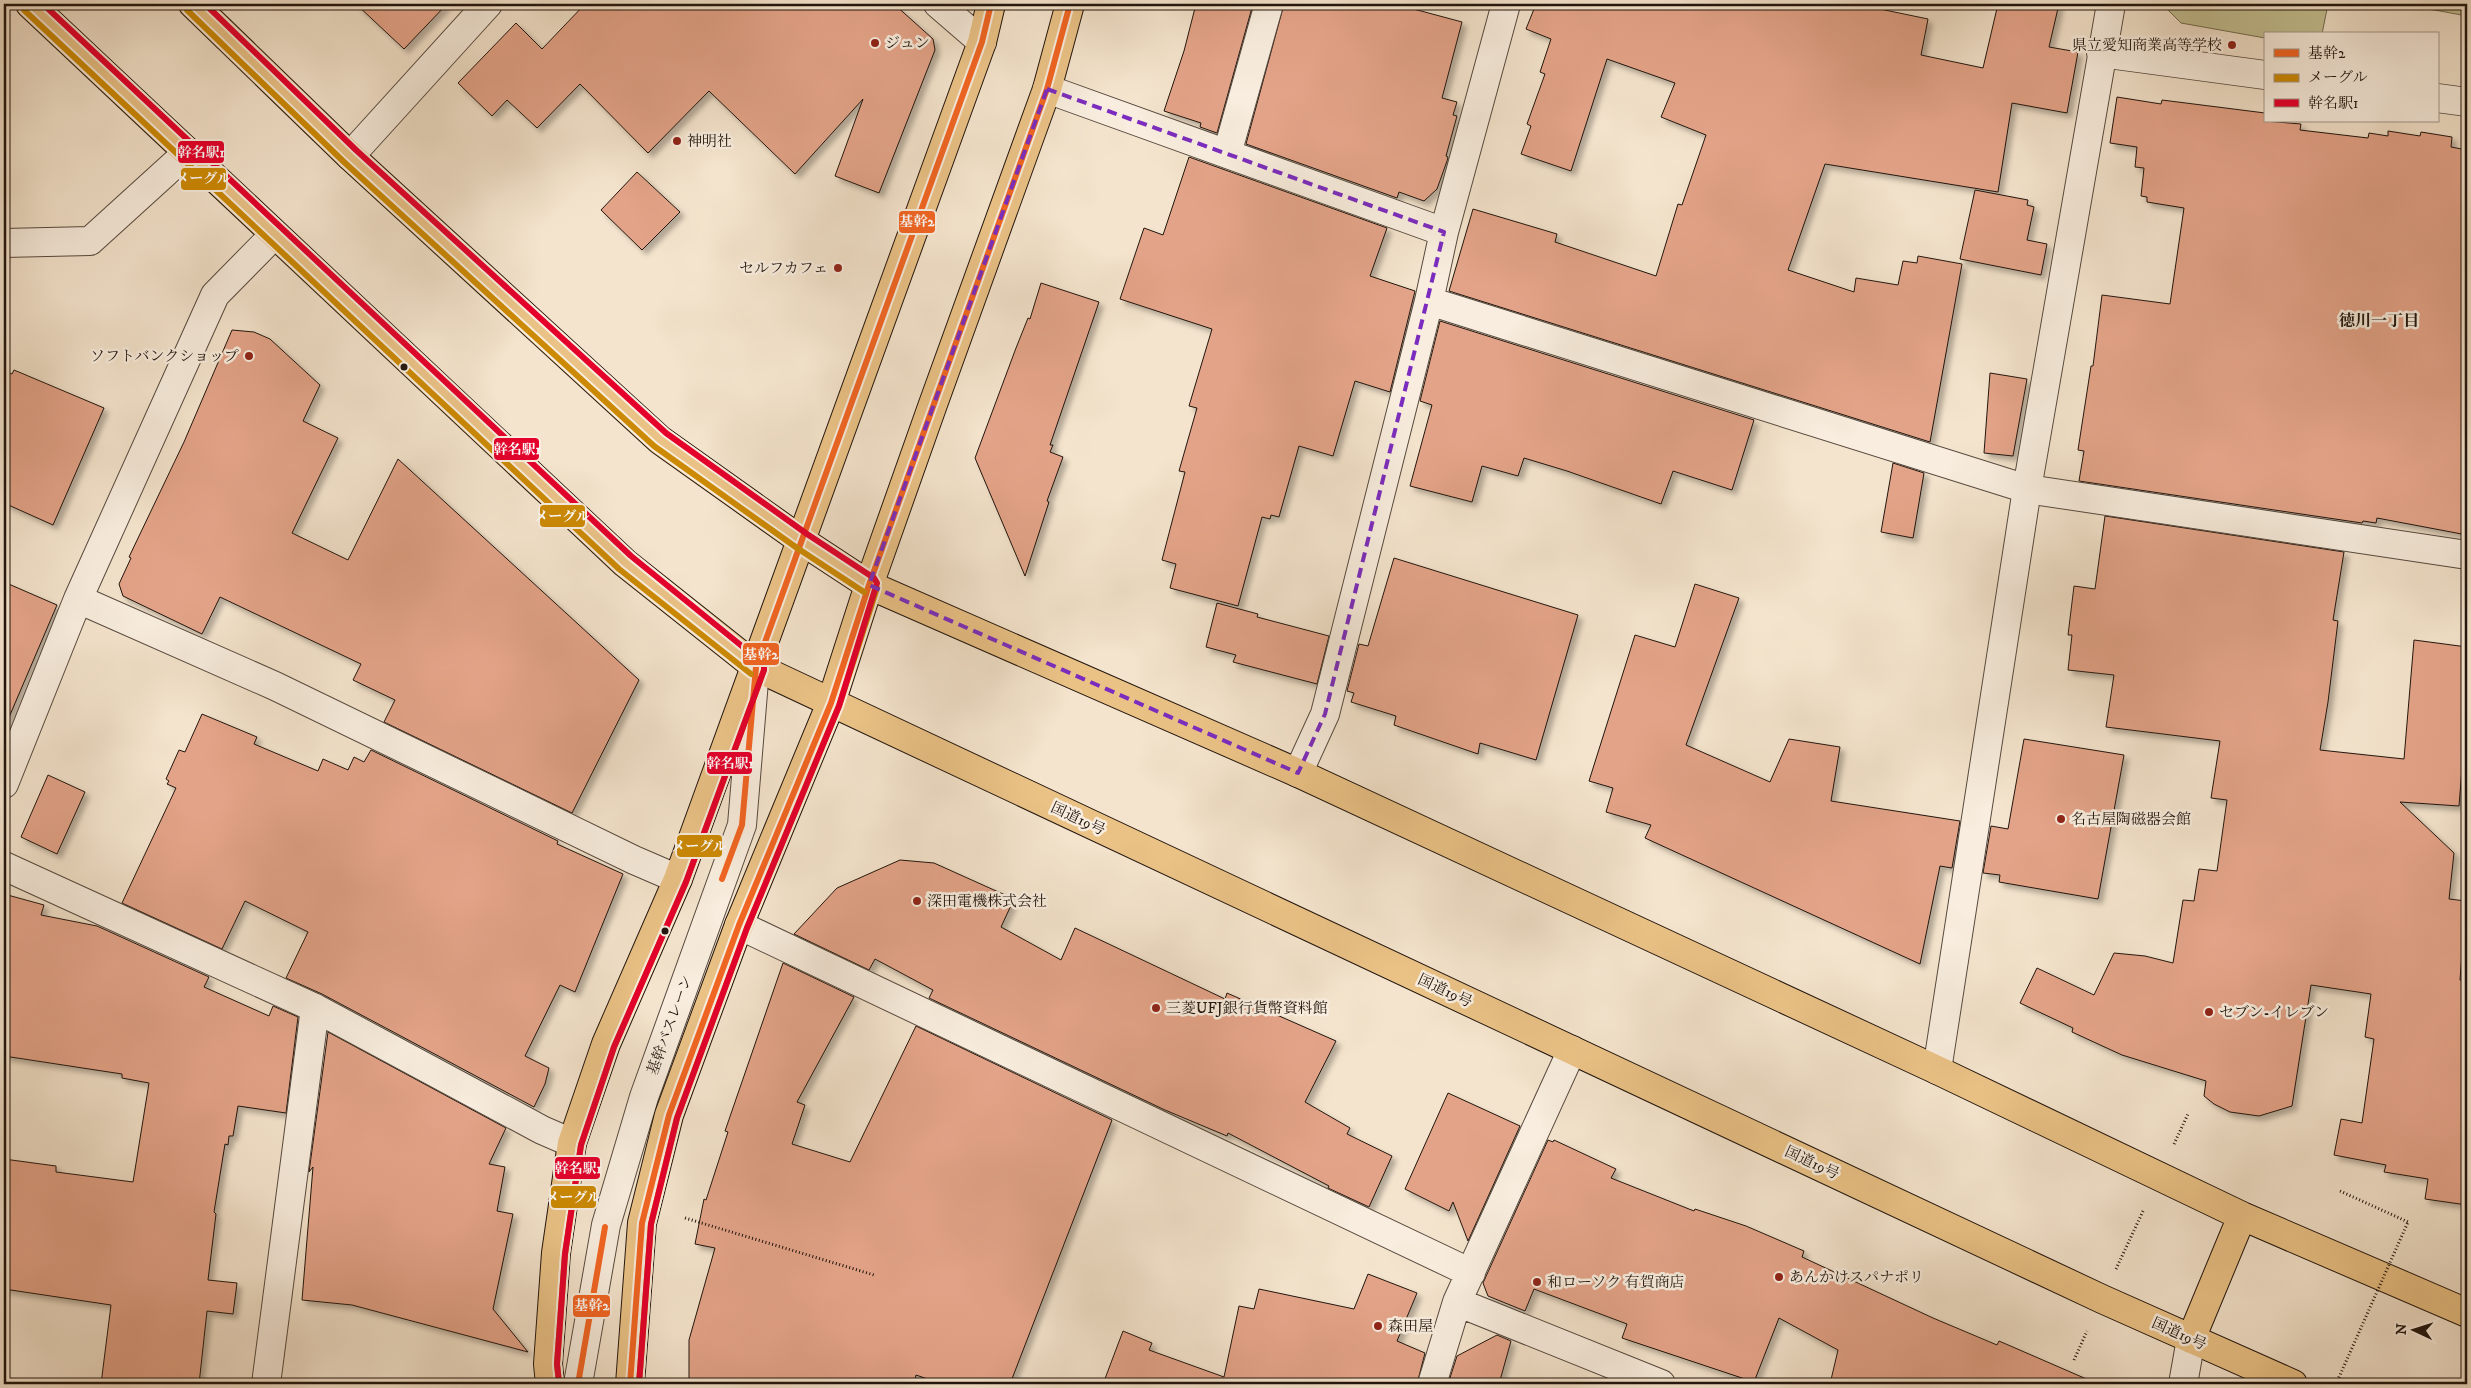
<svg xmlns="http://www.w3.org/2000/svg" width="2471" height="1388" font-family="'IM FELL DW Pica','Noto Serif JP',serif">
<defs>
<filter id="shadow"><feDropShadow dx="4.5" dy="4.5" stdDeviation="2.5" flood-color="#0004"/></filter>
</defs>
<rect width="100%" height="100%" fill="#f4e4cd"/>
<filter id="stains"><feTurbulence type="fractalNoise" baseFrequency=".004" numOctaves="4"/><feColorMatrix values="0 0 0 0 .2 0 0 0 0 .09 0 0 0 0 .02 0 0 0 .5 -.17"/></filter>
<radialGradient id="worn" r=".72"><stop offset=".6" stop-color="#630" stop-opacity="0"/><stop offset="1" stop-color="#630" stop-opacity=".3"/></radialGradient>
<path fill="#c4c193" stroke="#726b50" d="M2162 4H2328L2322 34H2265V38L2181 23Z
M2402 4H2467V16Z"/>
<path fill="#e3a388" stroke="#21150e" filter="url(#shadow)" d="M356 4H447L404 49Z
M585 4H894L933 39 935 50 879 193 835 176 863 99 795 174 709 91 648 153 580 84 537 128 507 100 492 116 458 83 516 23 542 49Z
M1196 4H1253L1217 133 1200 127 1201 123 1164 111 1184 51Z
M1284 4H1395L1462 22 1442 98 1457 102 1453 115 1457 116 1446 156 1448 157 1447 161 1437 189 1424 201 1399 192 1397 198 1246 144Z
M1536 4H1856L1928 19 1921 55 1983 68 1998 4H2059L2049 47 2078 52 2067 113 2012 103 1998 192 1825 164 1788 270 1854 292 1856 278 1898 285 1903 261 1917 263 1918 256 1962 264 1930 442 1449 291 1473 209 1557 234 1555 242 1656 276 1678 204 1682 205 1706 135 1661 117 1675 83 1607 59 1571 171 1521 154 1531 126 1527 124 1545 74 1540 72 1551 39 1526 29Z
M2117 97 2161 104 2162 100 2265 113V121L2301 124 2300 130 2368 138 2369 133 2388 136V131L2420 136 2421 132 2452 137 2451 147 2467 150V535L2377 518 2376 523 2363 521 2362 523 2079 481 2084 451 2078 450 2091 366H2093L2102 295 2170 304 2184 208 2147 202V197L2141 196 2144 168 2135 167 2137 147 2110 143Z
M1189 157 1387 228 1370 276 1415 291 1390 392 1355 381 1333 456 1299 446 1279 517 1271 515 1270 519 1262 517 1238 606 1170 588 1176 564 1162 560 1185 472 1179 471 1197 408 1189 406 1212 329 1120 299 1144 228 1163 235Z
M637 172 680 212 642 250 601 210Z
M1975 190 2028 200 2027 205 2034 207 2027 240 2047 244 2041 275 1960 259Z
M1041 283 1099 302 1050 445H1053L1050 452 1063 457 1047 501 1049 502 1025 576 975 458 1016 348 1028 318 1030 319Z
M1440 321 1754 420 1732 490 1673 471 1661 504 1567 471 1524 458 1518 476 1482 466 1472 502 1410 486 1432 405 1420 401Z
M232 330 254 332 270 339 320 385 303 421 338 438 292 533 348 560 398 459 639 680 572 813 384 722 395 700 353 680 361 664 220 597 202 634 123 596 119 584 131 558 129 557 184 442Z
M14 370 104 408 53 525 4 503V371L12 374Z
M1990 373 2027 379 2013 456 1984 453Z
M1893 463 1924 473 1913 538 1881 532Z
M2105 516 2344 552 2333 620 2338 621 2328 702 2320 750 2404 759 2414 640 2467 647V706L2459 806 2400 802 2454 853 2449 899 2466 901 2460 980 2467 981V1205L2425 1199 2428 1179 2384 1172 2386 1165 2334 1155 2341 1119 2362 1123 2374 1039 2365 1037 2371 994 2311 985 2292 1106 2259 1116 2230 1112 2214 1104 2204 1096 2206 1081 2122 1055 2072 1032 2073 1028 2020 1003 2037 968 2094 995 2114 953 2145 956 2173 963 2183 900 2194 901 2199 869 2217 871 2227 800 2211 798 2220 741 2106 727 2114 675 2068 670 2072 635H2068L2074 586 2095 589Z
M1394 558 1578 615 1536 760 1480 743 1478 754 1394 725 1396 716 1351 702 1354 693 1347 691 1359 644 1368 646Z
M4 582 57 605 4 729Z
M1695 584 1739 598 1686 745 1770 782 1789 739 1840 747 1831 801 1960 821 1952 868 1940 866 1920 964 1645 838 1651 825 1606 812 1613 788 1589 781 1635 635 1675 647Z
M1217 603 1258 614 1257 617 1329 636 1317 684 1233 662 1236 655 1206 647Z
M202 714 257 737 254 744 318 771 323 759 348 770 354 757 364 762 371 750 558 841 557 844 623 874 575 992 560 985 525 1056 549 1068 545 1084 534 1107 322 994 286 978 308 932 245 901 222 949 122 903 176 788 167 784 169 781 166 779 179 750 185 752Z
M2024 739 2124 755 2098 899 1999 882 2000 875 1983 873 1991 826 2008 829Z
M48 775 85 792 57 854 21 837Z
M900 860 934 863 1014 899 1001 927 1061 960 1075 928 1225 999 1227 993 1336 1041 1305 1102 1350 1128 1347 1134 1392 1156 1369 1207 1328 1188 1329 1186 1228 1133 1227 1136 1165 1110 929 998 933 990 875 959 869 970 794 934 837 888Z
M4 894 44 905 41 915 97 926 209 977 204 987 269 1016 273 1006 298 1017 286 1113 238 1106 233 1136H229L228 1145 225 1144 214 1212 216 1214 208 1280 237 1283 233 1314 207 1311 199 1384H101L111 1305 4 1289V1159L56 1166V1172L133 1182 149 1083 122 1078V1074L4 1056Z
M783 963 854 997 797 1102 805 1105 792 1144 850 1162 916 1026 1112 1120 1010 1384H942L916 1375 914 1384H689V1340L715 1248 695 1244 704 1199 706 1200 728 1132 725 1131Z
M328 1032 506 1128 489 1164 505 1167 497 1211 513 1214 493 1309 528 1352 352 1305 302 1300 313 1167 309 1172Z
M1448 1093 1520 1126 1468 1241 1453 1202 1449 1211 1405 1189Z
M1548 1140 1553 1142 1554 1140 1616 1169 1611 1178 1694 1211 1695 1209 1746 1226 1804 1251 1802 1257 1933 1318 1997 1345 1999 1341 2098 1384H1830L1838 1350 1779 1318 1754 1382 1622 1338 1627 1324 1534 1289 1525 1311 1488 1296 1483 1283Z
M1368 1274 1417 1293 1397 1341 1425 1353 1417 1384H1103L1123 1331 1152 1343 1149 1350 1224 1377 1239 1306 1254 1309 1259 1289 1354 1309Z
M1497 1335 1511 1341 1499 1384H1448L1457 1356Z"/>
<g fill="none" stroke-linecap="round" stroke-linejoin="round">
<g stroke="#56493e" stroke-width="30">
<path id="minor" d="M938 4 982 42
M2101 53 2265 75
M1047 89 1444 232
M2437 98 2467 102
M1227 154 1269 4
M350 156 488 4
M4 243 90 241 188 152
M1429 301 2027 489 2467 555
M78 599 275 686 634 860 678 879
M1298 773 1325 714 1429 301 1444 232 1506 4
M4 784 78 599 215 295 274 235
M4 866 315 1008 542 1130 572 1143
M739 925 1471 1273
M1937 1070 2027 489 2111 4
M1457 1302 1661 1384
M266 1384 315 1008
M578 1384 606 1225 644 1097 742 825 754 681
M1432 1384 1457 1302 1572 1050
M2183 1384 2191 1339"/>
</g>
<g stroke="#21150e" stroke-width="30">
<path id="major" d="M550 1384 548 1364 556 1253 572 1143 606 1044 678 879 982 42 991 4
M630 1384 642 1223 669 1115 739 925 831 703 869 585 932 407 1047 89 1070 4"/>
</g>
<g stroke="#21150e" stroke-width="30">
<path id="highway" d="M30 4 625 563 756 667 2102 1299 2293 1384
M193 4 350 156 660 440 802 541 869 585 1298 773 1937 1070 2242 1216 2467 1313
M2191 1339 2242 1216"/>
</g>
<path stroke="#21150e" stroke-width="3" stroke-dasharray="1 2.5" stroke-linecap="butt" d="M2174 1144 2188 1114
M2340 1191 2408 1222
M685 1218 874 1275
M2116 1269 2144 1209
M2074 1360 2087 1331"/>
<use href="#minor" stroke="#f8edde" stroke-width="28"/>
<use href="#major" stroke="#eac286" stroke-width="28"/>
<use href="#highway" stroke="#eac286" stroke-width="28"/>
<path stroke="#21150e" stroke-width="3" stroke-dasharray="1 2.5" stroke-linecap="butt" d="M2336 1384 2408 1222"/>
<g stroke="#f8edde" stroke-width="10">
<path id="bus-1" d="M722 879 742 825 756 667 982 42 991 4
M578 1384 605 1227
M630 1384 642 1223 669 1115 739 925 831 703 869 585 1047 89 1070 4"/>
</g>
<g stroke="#f8edde" stroke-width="10">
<path id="bus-2" d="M24 10 619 569 751 674
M187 10 344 162 654 446 797 548 864 592
M559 1383 557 1364 565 1254 581 1145 614 1047 686 882 764 670
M639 1384 651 1224 677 1118 747 928 839 706 877 588"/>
</g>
<g stroke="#f8edde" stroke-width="10">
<path id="bus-3" d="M43 4 631 556 764 664V670L686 882 614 1047 581 1145 565 1254 557 1364 559 1383
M205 4 356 150 666 433 807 534 874 578 877 583 839 706 747 928 677 1118 651 1224 639 1384"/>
</g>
<use href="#bus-1" stroke="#f26522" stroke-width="6"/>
<use href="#bus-2" stroke="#cc8903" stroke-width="6"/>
<use href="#bus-3" stroke="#e4002b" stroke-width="6"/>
</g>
<path fill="none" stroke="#7b2cbf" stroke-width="4" stroke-dasharray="10 6" stroke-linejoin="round" d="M1047 89 1444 232 1325 714 1298 773 869 585Z"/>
<g fill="#8f2418" stroke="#f8edde" stroke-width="2">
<circle cx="875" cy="43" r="5"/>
<circle cx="2232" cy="45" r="5"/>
<circle cx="677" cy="141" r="5"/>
<circle cx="838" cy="268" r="5"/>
<circle cx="249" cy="356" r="5"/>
<circle cx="2061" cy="819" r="5"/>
<circle cx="917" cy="901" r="5"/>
<circle cx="1156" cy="1008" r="5"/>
<circle cx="2209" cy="1012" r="5"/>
<circle cx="1779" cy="1277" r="5"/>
<circle cx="1537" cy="1282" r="5"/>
<circle cx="1378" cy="1326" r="5"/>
</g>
<g fill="#21150e" stroke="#f8edde" stroke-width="2">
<circle cx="404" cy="367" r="4.5"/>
<circle cx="665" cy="931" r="4.5"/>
</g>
<g text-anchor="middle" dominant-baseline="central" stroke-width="5" stroke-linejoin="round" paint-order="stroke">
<g font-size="15" fill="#21150e" stroke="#f8edde" text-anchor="start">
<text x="885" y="43">ジュン</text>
<text x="2222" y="45" text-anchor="end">県立愛知商業高等学校</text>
<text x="687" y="141">神明社</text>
<text x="828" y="268" text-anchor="end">セルフカフェ</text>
<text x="239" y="356" text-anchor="end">ソフトバンクショップ</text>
<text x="2071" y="819">名古屋陶磁器会館</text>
<text x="927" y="901">深田電機株式会社</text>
<text x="1166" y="1008">三菱UFJ銀行貨幣資料館</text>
<text x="2219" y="1012">セブン-イレブン</text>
<text x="1789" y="1277">あんかけスパナポリ</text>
<text x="1547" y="1282">和ローソク 有賀商店</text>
<text x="1388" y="1326">森田屋</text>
</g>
<g font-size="15" fill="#21150e" stroke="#f8edde">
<text transform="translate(1078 819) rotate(25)">国道19号</text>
<text transform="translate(1445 991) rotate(25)">国道19号</text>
<text transform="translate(670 1025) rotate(-70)">基幹バスレーン</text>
<text transform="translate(1812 1163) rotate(25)">国道19号</text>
<text transform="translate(2179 1334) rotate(24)">国道19号</text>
</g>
<g font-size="16" font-weight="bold" fill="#21150e" stroke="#f8edde">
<text x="2379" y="321">徳川一丁目</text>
</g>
</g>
<g stroke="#f8edde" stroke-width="2">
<rect x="177" y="140" width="48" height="24" rx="5" fill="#e4002b"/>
<rect x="180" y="167" width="47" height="24" rx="5" fill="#cc8903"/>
<rect x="898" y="210" width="38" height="24" rx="5" fill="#f26522"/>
<rect x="493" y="437" width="47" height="24" rx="5" fill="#e4002b"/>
<rect x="539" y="504" width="47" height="24" rx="5" fill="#cc8903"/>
<rect x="742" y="642" width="38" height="24" rx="5" fill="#f26522"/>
<rect x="706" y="751" width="47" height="24" rx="5" fill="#e4002b"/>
<rect x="676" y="834" width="47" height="24" rx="5" fill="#cc8903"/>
<rect x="554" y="1156" width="47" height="24" rx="5" fill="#e4002b"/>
<rect x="550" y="1185" width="47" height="24" rx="5" fill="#cc8903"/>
<rect x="572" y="1294" width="39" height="24" rx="5" fill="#f26522"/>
</g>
<g font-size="14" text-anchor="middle" font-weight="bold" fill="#fff">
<text x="201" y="157">幹名駅1</text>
<text x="203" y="183">メーグル</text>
<text x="917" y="226">基幹2</text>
<text x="517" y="454">幹名駅1</text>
<text x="562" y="521">メーグル</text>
<text x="761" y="659">基幹2</text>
<text x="730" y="768">幹名駅1</text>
<text x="699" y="851">メーグル</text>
<text x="578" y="1173">幹名駅1</text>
<text x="573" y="1202">メーグル</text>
<text x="592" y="1310">基幹2</text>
</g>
<rect width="2471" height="1388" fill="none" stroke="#f4e4cd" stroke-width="20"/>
<rect x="5" y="5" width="2461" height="1378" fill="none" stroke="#21150e" stroke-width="2.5"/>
<rect x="10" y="10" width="2451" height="1368" fill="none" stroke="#21150e"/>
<rect x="2264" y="32" width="175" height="90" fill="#f8edde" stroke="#a2978b"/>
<rect x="2274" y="49" width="25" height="8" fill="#f26522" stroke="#a2978b"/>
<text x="2308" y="58" font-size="15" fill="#21150e">基幹2</text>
<rect x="2274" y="74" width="25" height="8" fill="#cc8903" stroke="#a2978b"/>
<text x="2308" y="82" font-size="15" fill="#21150e">メーグル</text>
<rect x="2274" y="99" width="25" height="8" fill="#e4002b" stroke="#a2978b"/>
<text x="2308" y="108" font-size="15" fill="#21150e">幹名駅1</text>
<g transform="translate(2414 1330) rotate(274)" stroke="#f8edde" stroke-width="4" paint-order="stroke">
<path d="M0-4L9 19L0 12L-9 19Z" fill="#21150e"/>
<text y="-8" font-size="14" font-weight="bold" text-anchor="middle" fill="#21150e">N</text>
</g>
<rect width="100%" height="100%" filter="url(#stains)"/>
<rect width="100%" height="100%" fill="url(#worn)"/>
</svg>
